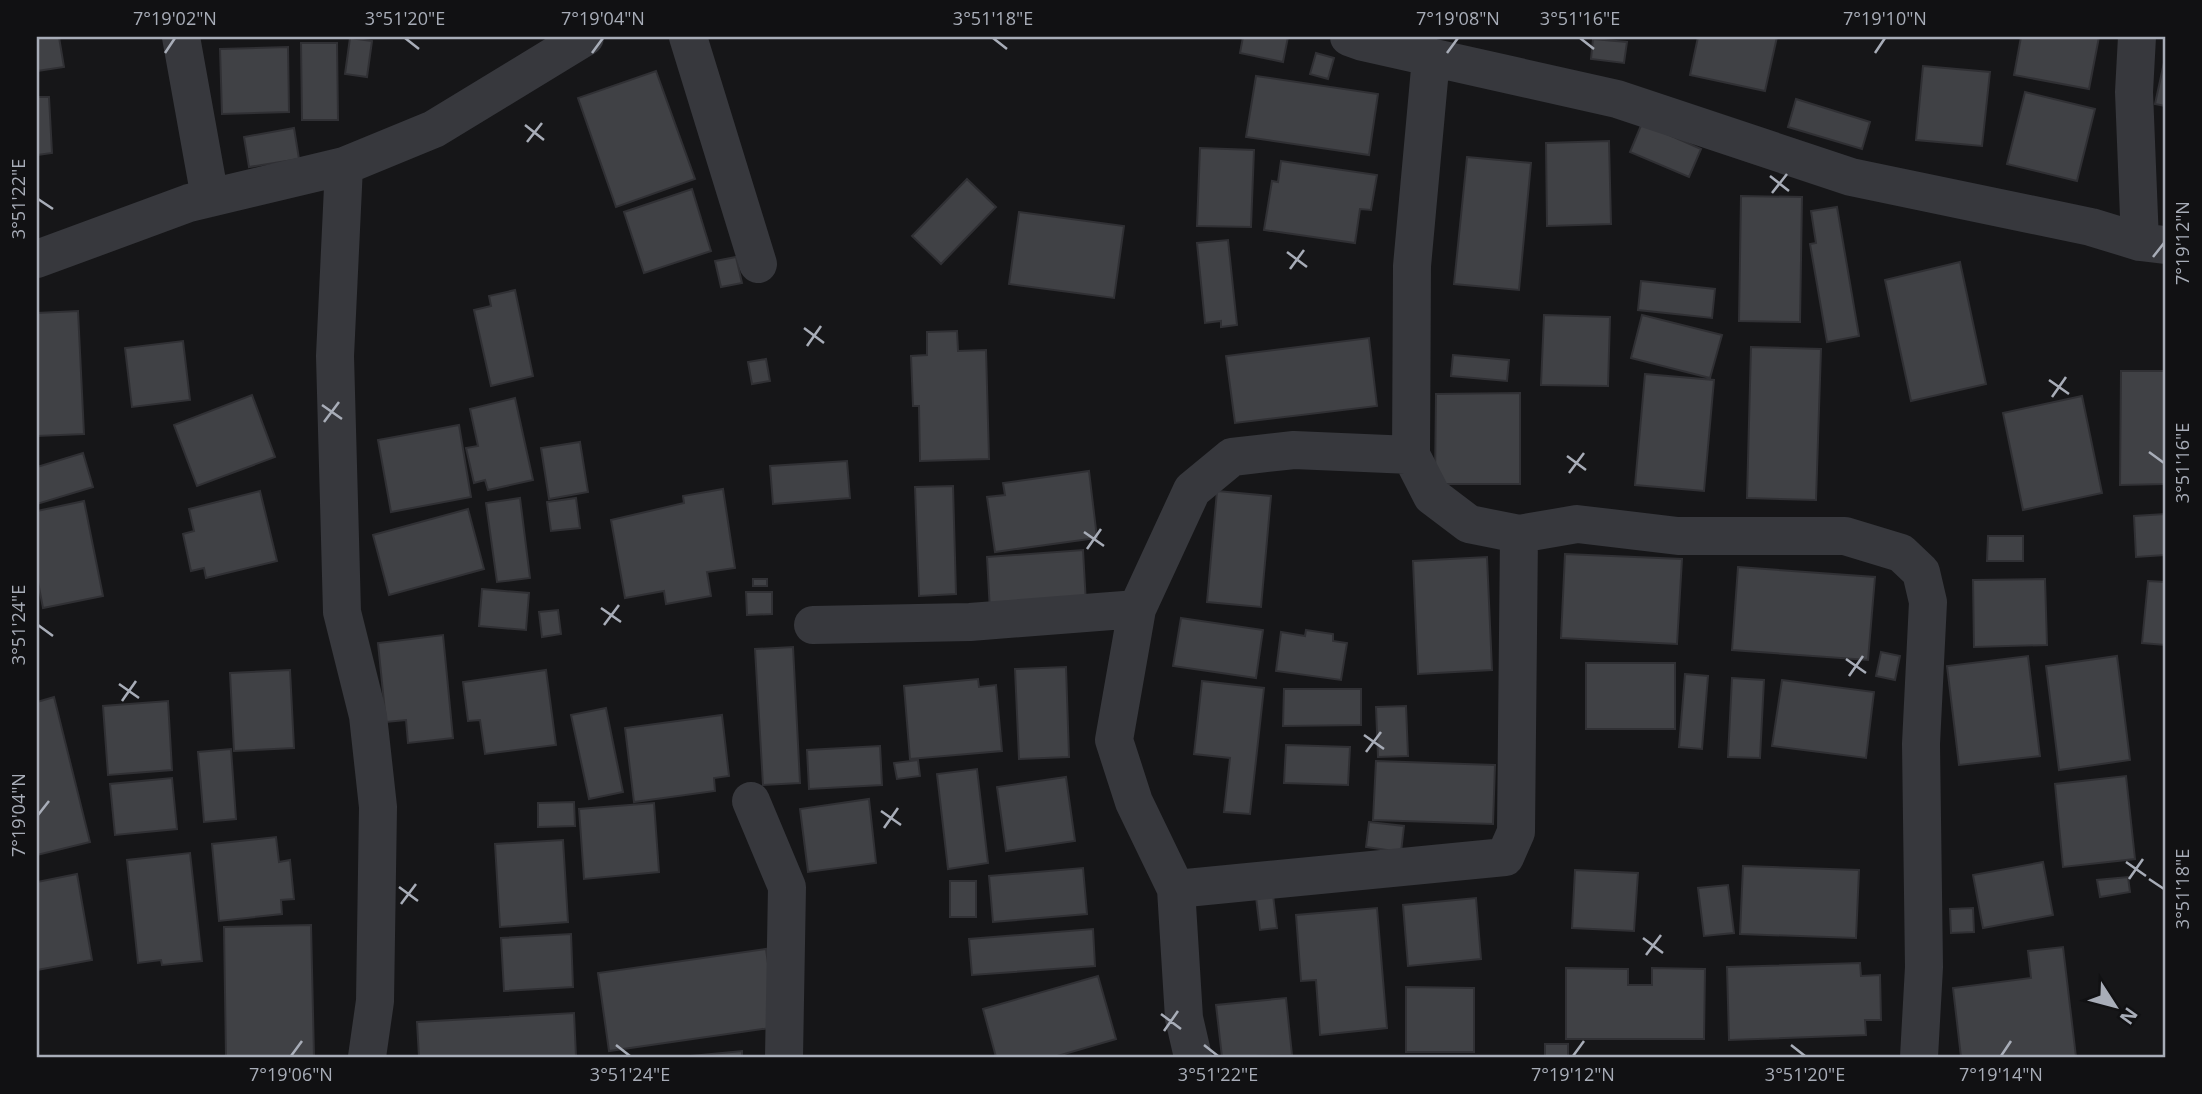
<svg xmlns="http://www.w3.org/2000/svg" width="2202" height="1094" font-family="'Open Sans',sans-serif">
<rect width="100%" height="100%" fill="#161618"/>
<path fill="#404145" stroke="#303034" stroke-width="2" d="M37 37H59L64 67 37 71Z
M1243 37H1288L1283 62 1240 53Z
M1698 37H1777L1765 91 1690 75Z
M2021 37H2099L2089 89 2014 75Z
M350 38 372 41 367 77 345 74Z
M1593 39 1627 42 1624 63 1591 59Z
M301 43H337L338 120H302Z
M288 47 289 112 222 114 220 49Z
M1316 53 1334 58 1328 79 1310 74Z
M2165 58V106L2155 104Z
M1923 66 1990 72 1982 146 1916 140Z
M656 71 695 179 616 207 578 98Z
M1256 76 1378 94 1369 155 1246 137Z
M2025 92 2095 109 2077 181 2007 164Z
M37 97H49L52 153 37 155Z
M1796 99 1870 122 1862 149 1788 127Z
M1642 123 1701 149 1689 177 1630 152Z
M294 128 299 159 249 167 244 137Z
M1609 141 1611 224 1547 226 1546 143Z
M1200 148 1254 150 1251 227 1197 226Z
M1467 157 1531 163 1519 290 1454 284Z
M1281 161 1377 175 1371 210 1360 209 1355 243 1264 230 1272 181 1278 182Z
M967 179 996 207 941 264 912 236Z
M692 189 711 251 644 273 624 212Z
M1741 196 1802 197 1800 322 1739 321Z
M1837 207 1859 336 1827 342 1810 244 1816 243 1811 211Z
M1019 212 1124 226 1114 298 1009 284Z
M1228 240 1237 325 1221 327V321L1205 323 1197 243Z
M736 257 742 283 721 287 715 261Z
M1960 262 1986 384 1911 401 1885 280Z
M1641 281 1715 289 1712 318 1638 310Z
M515 290 533 376 491 386 474 310 491 306 489 296Z
M78 311 84 434 37 436V313Z
M1544 315 1610 317 1608 386 1541 385Z
M1642 315 1722 335 1710 378 1631 358Z
M957 331 958 351 986 350 989 459 920 461 919 406H913L911 356 927 355V332Z
M1369 338 1377 406 1235 423 1226 356Z
M183 341 190 400 132 407 125 348Z
M1751 347 1821 349 1816 500 1747 498Z
M1453 355 1509 360 1507 381 1451 376Z
M766 359 770 381 752 384 748 362Z
M2121 371H2165V484L2120 485Z
M1645 374 1714 380 1704 491 1635 485Z
M1520 393V484H1435L1436 394Z
M252 395 275 457 197 486 174 425Z
M2082 396 2102 493 2023 510 2003 413Z
M515 398 533 480 488 490 485 480 474 483 466 448 478 446 470 409Z
M459 425 471 497 391 512 378 440Z
M580 442 588 492 549 499 541 448Z
M83 453 93 487 37 504V467Z
M847 461 850 498 773 504 770 466Z
M1089 471 1097 538 995 552 987 497 1005 495 1003 483Z
M953 486 956 594 919 596 915 487Z
M723 489 735 568 707 572 711 596 666 604 664 591 625 598 611 520 684 503 683 496Z
M260 491 277 561 206 578 204 568 191 571 183 534 194 531 189 509Z
M1217 491 1271 496 1261 607 1207 602Z
M520 498 530 578 497 582 486 503Z
M576 498 580 528 551 531 547 502Z
M84 501 103 596 43 608 37 577V511Z
M468 509 484 569 389 595 373 535Z
M2165 514V555L2136 557 2134 516Z
M1988 536H2023V561H1987Z
M1083 550 1086 604 990 611 987 557Z
M1565 554 1682 559 1677 644 1561 638Z
M1487 557 1492 670 1418 674 1413 561Z
M1738 567 1875 577 1868 660 1732 650Z
M753 579H767V586H753Z
M2045 579 2047 645 1974 647 1973 580Z
M2148 581 2165 582V645L2142 643Z
M482 589 529 593 526 630 479 626Z
M746 592H772V614L747 615Z
M558 610 561 634 542 637 539 612Z
M1181 618 1263 630 1256 678 1173 666Z
M1306 630 1333 634V641L1347 643 1341 680 1276 671 1281 632 1305 636Z
M443 635 453 738 408 743 406 720 386 722 378 643Z
M793 647 800 783 763 785 755 649Z
M1881 652 1900 656 1895 680 1876 676Z
M2028 656 2040 756 1959 765 1947 666Z
M2117 656 2130 760 2059 770 2046 666Z
M1586 663H1675V729H1586Z
M1066 667 1069 757 1019 759 1015 669Z
M290 670 294 748 234 751 230 673Z
M546 670 556 745 485 754 480 720 468 721 463 682Z
M1685 674 1708 676 1702 749 1679 747Z
M1732 678 1764 680 1760 758 1728 757Z
M978 679 979 687 996 685 1002 751 910 759 904 686Z
M1782 680 1874 692 1866 758 1772 746Z
M1202 681 1264 688 1250 814 1224 812 1230 758 1194 754Z
M1284 689H1361V725L1283 726Z
M54 697 90 842 37 855V702Z
M168 701 172 770 108 775 103 706Z
M1406 706 1408 756 1378 757 1376 707Z
M606 708 623 792 589 799 571 715Z
M722 715 729 776 714 778 715 791 634 802 625 728Z
M1286 745 1350 747 1348 785 1284 783Z
M880 746 882 785 809 789 807 750Z
M231 749 236 819 204 822 198 752Z
M918 760 920 776 897 779 894 763Z
M1376 761 1495 765 1493 824 1373 820Z
M977 769 988 863 948 869 937 774Z
M2126 776 2135 859 2063 867 2055 784Z
M1066 777 1075 841 1006 851 997 787Z
M172 778 177 829 115 835 110 784Z
M869 799 876 863 808 872 800 809Z
M574 802 575 826 538 827V803Z
M654 803 659 872 584 879 579 809Z
M1369 822 1404 826 1401 852 1366 847Z
M276 837 279 862 290 860 294 899 281 900 282 914 219 921 212 844Z
M563 840 568 922 500 927 495 844Z
M190 853 202 961 162 965 161 960 138 963 127 860Z
M2043 862 2053 915 1983 928 1973 875Z
M1743 866 1859 870 1856 938 1740 934Z
M1083 868 1087 914 993 922 989 876Z
M1575 870 1638 873 1634 931 1572 928Z
M77 874 92 960 37 970V882Z
M2128 877 2130 892 2100 897 2097 880Z
M950 881H976V917H950Z
M1728 885 1734 933 1704 936 1698 888Z
M1273 895 1277 928 1260 930 1256 897Z
M1476 898 1481 959 1408 966 1403 905Z
M1377 908 1387 1028 1320 1035 1316 980 1301 981 1296 915Z
M1973 908 1974 932 1951 933 1950 909Z
M311 925 314 1057H226L224 927Z
M1093 929 1095 966 972 975 969 939Z
M571 934 573 987 504 991 501 938Z
M2063 947 2076 1057H1961L1953 988 2031 978 2028 951Z
M766 949 777 1027 609 1051 598 973Z
M1860 963 1861 976 1880 975 1881 1020H1865L1866 1035 1729 1040 1727 967Z
M1566 968 1628 969V985H1652V968L1705 969 1704 1039H1566Z
M1098 976 1116 1039 1054 1057H996L983 1009Z
M1406 987 1474 988V1052H1406Z
M1286 998 1292 1055 1222 1057 1216 1005Z
M574 1013 576 1057H419L417 1022Z
M1545 1044H1568V1057H1545Z
M742 1051V1057H680Z"/>
<g fill="none" stroke-linecap="round" stroke-linejoin="round">
<path stroke="#37383d" stroke-width="38" d="M181 37 210 198
M688 37 758 264
M1349 37 1363 42 1617 99 1851 177 2091 227 2140 242 2165 245
M2137 37 2134 92 2140 242
M1431 58 1412 266 1411 455 1432 496 1469 524 1519 534 1577 524 1678 536H1845L1901 553 1921 572 1928 602 1921 744 1924 967 1919 1057
M344 166 335 356 342 612 368 716 378 807 375 1001 367 1057
M37 259 189 203 344 166 434 129 585 37
M813 625 970 622 1137 609
M751 801 787 887 784 1057
M1176 889 1505 857 1516 832 1519 534
M1193 1057 1184 1018 1176 889 1134 802 1114 740 1137 609 1192 490 1232 457 1294 450 1411 455"/>
</g>
<path fill="none" stroke="#a8adb8" stroke-width="2.5" d="M405 38 419 49M993 38 1007 49M1580 38 1594 49M165 53 175 38M592 53 603 38M1447 53 1458 38M1875 53 1885 38M525 125 544 140M527 142 542 123M1770 176 1789 191M1772 193 1787 174M38 199 53 209M1287 252 1307 267M2153 257 2164 243M1290 269 1304 250M804 328 824 343M807 346 821 326M2049 380 2069 394M2052 397 2066 377M322 405 342 419M324 422 339 402M2149 452 2164 463M1567 456 1586 470M1569 473 1584 453M1084 532 1104 546M1087 549 1101 529M601 608 621 622M38 625 53 636M604 625 619 605M1846 659 1866 673M1849 676 1863 656M119 684 139 698M122 701 136 681M1364 735 1384 749M1366 752 1381 732M881 811 901 825M38 815 49 801M884 828 898 808M2126 862 2146 876M2129 879 2143 859M2149 879 2164 889M399 887 418 901M401 904 416 884M1643 938 1663 953M1646 955 1661 935M1161 1014 1181 1029M1164 1031 1178 1011M616 1045 630 1056M1204 1045 1218 1056M1791 1045 1805 1056M291 1056 302 1041M1573 1056 1584 1041M2001 1056 2011 1041"/>
<rect width="2202" height="1094" fill="none" stroke="#111113" stroke-width="77"/>
<g transform="translate(2115 1006) rotate(126)" stroke="#111113" stroke-width="5" paint-order="stroke">
<path d="M0-5L12 26L0 18L-12 26Z" fill="#a8adb8"/>
<text y="-10" font-size="19" font-weight="bold" text-anchor="middle" fill="#a8adb8">N</text>
</g>
<rect x="38" y="38" width="2126" height="1018" fill="none" stroke="#a8adb8" stroke-width="2.5"/>
<g font-size="18" text-anchor="middle" fill="#a8adb8">
<text x="175" y="25">7°19'02"N</text>
<text x="405" y="25">3°51'20"E</text>
<text x="603" y="25">7°19'04"N</text>
<text x="993" y="25">3°51'18"E</text>
<text x="1458" y="25">7°19'08"N</text>
<text x="1580" y="25">3°51'16"E</text>
<text x="1885" y="25">7°19'10"N</text>
<text transform="translate(19 199) rotate(-90)" y="6">3°51'22"E</text>
<text transform="translate(2183 243) rotate(-90)" y="6">7°19'12"N</text>
<text transform="translate(2183 463) rotate(-90)" y="6">3°51'16"E</text>
<text transform="translate(19 625) rotate(-90)" y="6">3°51'24"E</text>
<text transform="translate(19 815) rotate(-90)" y="6">7°19'04"N</text>
<text transform="translate(2183 889) rotate(-90)" y="6">3°51'18"E</text>
<text x="291" y="1081">7°19'06"N</text>
<text x="630" y="1081">3°51'24"E</text>
<text x="1218" y="1081">3°51'22"E</text>
<text x="1573" y="1081">7°19'12"N</text>
<text x="1805" y="1081">3°51'20"E</text>
<text x="2001" y="1081">7°19'14"N</text>
</g>
</svg>
